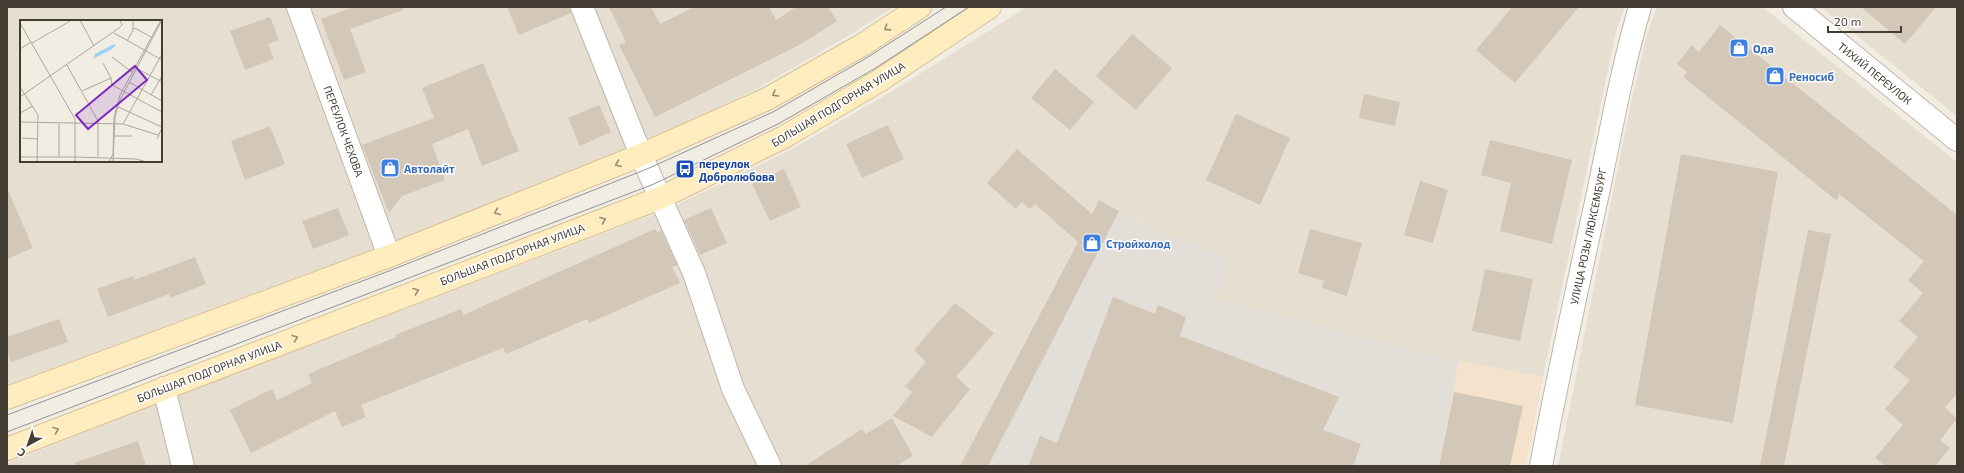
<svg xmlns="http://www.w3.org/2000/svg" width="1964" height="473" font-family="'Exo 2',sans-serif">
<rect width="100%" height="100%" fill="#f2ede3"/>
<path fill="#e6ded1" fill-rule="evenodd" d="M7 7H288L377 248 9 384 7 380ZM21 21H161V161H21Z
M305 7H572L629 151 392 243Z
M593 7H894L848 36 757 89 646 140Z
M1027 7H1625L1616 32 1543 377 1459 361 1216 300 1146 224 1099 200 960 466H7V463L167 400 670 208 794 148 889 93Z
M1657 7H1763L1957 162V466H1558L1626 127 1646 37Z
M1821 7H1957V116Z"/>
<path fill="#f5e2cd" d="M1459 361 1543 377 1526 466H1439Z"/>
<path fill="#e3ded8" d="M1099 200 1146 224 1227 259 1216 300 1459 361 1439 466H960Z"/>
<path fill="#d3c8b8" d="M353 7H402L403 10 350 29 366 72 344 80 321 19Z
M507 7H570L571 13 519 35Z
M609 7H651L660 24 695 7H769L776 20 796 7H828L837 21 801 44 655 117 619 45 626 42Z
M1512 7H1579L1515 83 1476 50Z
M1861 7H1936L1905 44Z
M270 17 279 40 268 44 274 59 245 70 230 31Z
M1720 25 1957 215V394L1945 407 1957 419 1940 440 1950 448 1935 466H1885L1875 458 1903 425 1885 409 1910 380 1893 367 1918 337 1899 321 1923 293 1908 280 1924 261 1839 194 1837 201 1683 77 1687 72 1677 64 1692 45 1699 52Z
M1132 34 1172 68 1136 110 1096 76Z
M483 63 519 151 482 166 468 129 432 144 445 180 402 196 389 213 362 145 434 118 422 88Z
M1055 69 1094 102 1070 130 1031 98Z
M1364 94 1400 102 1395 126 1359 118Z
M599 105 611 132 580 146 568 118Z
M1236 114 1290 138 1260 205 1206 180Z
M888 125 904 159 862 178 846 144Z
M270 126 285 164 245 180 231 141Z
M1490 140 1572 160 1552 244 1500 231 1511 183 1481 175Z
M1017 149 1092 214 1099 200 1119 211 988 466H960L1078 242 1035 204 1030 209 1022 202 1016 209 987 183Z
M1681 154 1778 172 1733 423 1635 405Z
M784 169 801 207 770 221 752 184Z
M1420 181 1448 190 1433 243 1404 235Z
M7 188 33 248 7 259Z
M338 208 349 235 313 249 302 221Z
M711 208 727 243 700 255 684 220Z
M655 229 657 232 661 230 677 265 672 267 680 283 589 323 587 319 506 354 503 348 361 405 366 417 342 427 335 411 251 453 230 410 272 389 277 400 312 383 308 374 396 337 395 335 461 309 463 315Z
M1310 229 1362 243 1347 296 1322 288 1324 281 1298 273Z
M1808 230 1831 234 1784 466H1760Z
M195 257 206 284 170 298 169 294 108 317 97 289 133 276 134 280Z
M1485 269 1533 279 1520 341 1472 331Z
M1113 297 1155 314 1158 305 1186 317 1180 336 1339 397 1323 430 1361 444 1353 466H1028L1040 436 1057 443Z
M955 303 994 333 956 377 970 389 932 437 893 416 912 392 905 386 926 362 914 350Z
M59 319 68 342 11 362 7 350V337Z
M1454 392 1523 406 1510 466H1439Z
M892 418 913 456 896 466H805L862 429 866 434Z
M138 441 146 466H75L74 463Z"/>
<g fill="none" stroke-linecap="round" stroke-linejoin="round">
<g stroke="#c0b7a9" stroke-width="24">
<path id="minor" d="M298 7 389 256
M582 7 641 155 694 273 733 389 770 466
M1794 7 1957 140
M164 388 183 466"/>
</g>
<g stroke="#c0b7a9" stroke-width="24">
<path id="tertiary" d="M1541 466C1558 375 1578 284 1598 193 1611 131 1622 68 1640 7"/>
</g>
<g stroke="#d6c194" stroke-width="24">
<path id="secondary" d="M7 398 389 256 641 155 767 99 862 45 920 7
M7 449 660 198 784 137 879 81 990 7"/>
</g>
<use href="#minor" stroke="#fff" stroke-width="22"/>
<use href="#tertiary" stroke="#fff" stroke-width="22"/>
<use href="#secondary" stroke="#ffedc0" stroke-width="22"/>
<path stroke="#939393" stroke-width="1" d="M7 415 394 269 647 169 773 112 868 57 946 7
M7 432 654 184 778 124 874 69 969 7"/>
</g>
<defs><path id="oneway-chevron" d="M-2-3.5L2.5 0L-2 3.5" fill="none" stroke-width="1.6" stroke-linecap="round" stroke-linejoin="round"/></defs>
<g stroke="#988c72">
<use href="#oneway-chevron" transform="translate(887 28) rotate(147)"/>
<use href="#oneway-chevron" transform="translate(775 94) rotate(150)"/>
<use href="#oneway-chevron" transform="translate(618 164) rotate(158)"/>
<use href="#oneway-chevron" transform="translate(497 212) rotate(158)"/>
<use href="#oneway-chevron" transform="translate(603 220) rotate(-21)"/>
<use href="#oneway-chevron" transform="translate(416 291) rotate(-21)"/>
<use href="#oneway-chevron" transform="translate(295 338) rotate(-21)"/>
<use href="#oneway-chevron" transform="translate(56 430) rotate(-21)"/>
</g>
<defs>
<g id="shop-square" transform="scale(1)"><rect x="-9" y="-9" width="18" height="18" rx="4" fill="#3f7fe0" stroke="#fff"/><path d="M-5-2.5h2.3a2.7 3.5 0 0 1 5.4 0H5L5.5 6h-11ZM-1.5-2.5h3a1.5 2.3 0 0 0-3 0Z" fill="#fff"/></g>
<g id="bus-square" transform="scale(1)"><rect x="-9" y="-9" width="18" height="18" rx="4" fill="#1a4fb4" stroke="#fff"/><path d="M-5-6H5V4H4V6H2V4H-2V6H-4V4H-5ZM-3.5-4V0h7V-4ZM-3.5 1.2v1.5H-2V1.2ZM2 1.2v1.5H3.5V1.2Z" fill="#fff"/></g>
</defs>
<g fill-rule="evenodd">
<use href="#shop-square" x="1739" y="48"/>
<use href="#shop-square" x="1775" y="76"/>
<use href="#shop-square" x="390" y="168"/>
<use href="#bus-square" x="685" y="169"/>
<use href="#shop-square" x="1092" y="243"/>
</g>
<g text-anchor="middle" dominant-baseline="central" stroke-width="3" stroke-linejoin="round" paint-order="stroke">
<g font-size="11" font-weight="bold" fill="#366cbe" stroke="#fff" text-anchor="start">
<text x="1753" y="48">Ода</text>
<text x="1789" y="76">Реносиб</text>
<text x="404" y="168">Автолайт</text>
<text x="1106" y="243">Стройхолод</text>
</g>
<g font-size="11" fill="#433c33" stroke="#fff">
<text transform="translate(1875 73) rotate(39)">ТИХИЙ ПЕРЕУЛОК</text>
<text transform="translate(838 104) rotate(-31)">БОЛЬШАЯ ПОДГОРНАЯ УЛИЦА</text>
<text transform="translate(344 131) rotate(70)">ПЕРЕУЛОК ЧЕХОВА</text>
<text transform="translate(1588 236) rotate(-78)">УЛИЦА РОЗЫ ЛЮКСЕМБУРГ</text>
<text transform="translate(512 254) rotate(-21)">БОЛЬШАЯ ПОДГОРНАЯ УЛИЦА</text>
<text transform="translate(209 371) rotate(-21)">БОЛЬШАЯ ПОДГОРНАЯ УЛИЦА</text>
</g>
<g font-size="11" font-weight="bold" fill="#164399" stroke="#fff" text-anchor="start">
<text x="699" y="163">переулок<tspan x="699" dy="13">Добролюбова</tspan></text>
</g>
</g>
<g transform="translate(20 20)">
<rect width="142" height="142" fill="#f2ede3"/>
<path d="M94 24 96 25 92 29 73 39 75 34Z" fill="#9dd2f0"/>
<path fill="none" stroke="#aca69d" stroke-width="1" d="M60 0 74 26M0 3 55 99V142M113 10 115 8 131 17M94 13 142 40M107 21 113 10V0M12 23 52 0M0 29 11 22M92 37 112 52M83 43 91 58M47 45 78 101V137M116 48 142 62M109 62 142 81M0 67 18 95 17 142M62 71 91 58 92 65 142 92M131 75 142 56M0 77 99 8 102 5 100 0M98 87 142 107M0 93 13 86M0 102 103 104 138 115M103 104 142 34M94 116H112M2 118 17 119M137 119 142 108M39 136V104M0 137H56M56 137 116 139 127 142M89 142 93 134 94 97 100 75 141 0M93 142 95 97 100 80 142 0"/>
<path fill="#7b2cbf" fill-opacity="0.15" stroke="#7b2cbf" stroke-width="2" d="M115 46 127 60 68 109 56 95Z"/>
<rect width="142" height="142" fill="none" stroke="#433c33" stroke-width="2"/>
</g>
<rect width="1964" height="473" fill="none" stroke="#433c33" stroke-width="16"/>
<g transform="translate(28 445) rotate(220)" stroke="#ffffff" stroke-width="3" paint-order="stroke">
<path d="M0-3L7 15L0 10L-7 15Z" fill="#433c33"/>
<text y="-6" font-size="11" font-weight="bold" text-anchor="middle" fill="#433c33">С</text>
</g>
<path d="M1828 26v6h73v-6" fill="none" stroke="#433c33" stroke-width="2"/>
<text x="1834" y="26" font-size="12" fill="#433c33" stroke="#ffffff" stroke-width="3" paint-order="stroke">20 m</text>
</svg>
